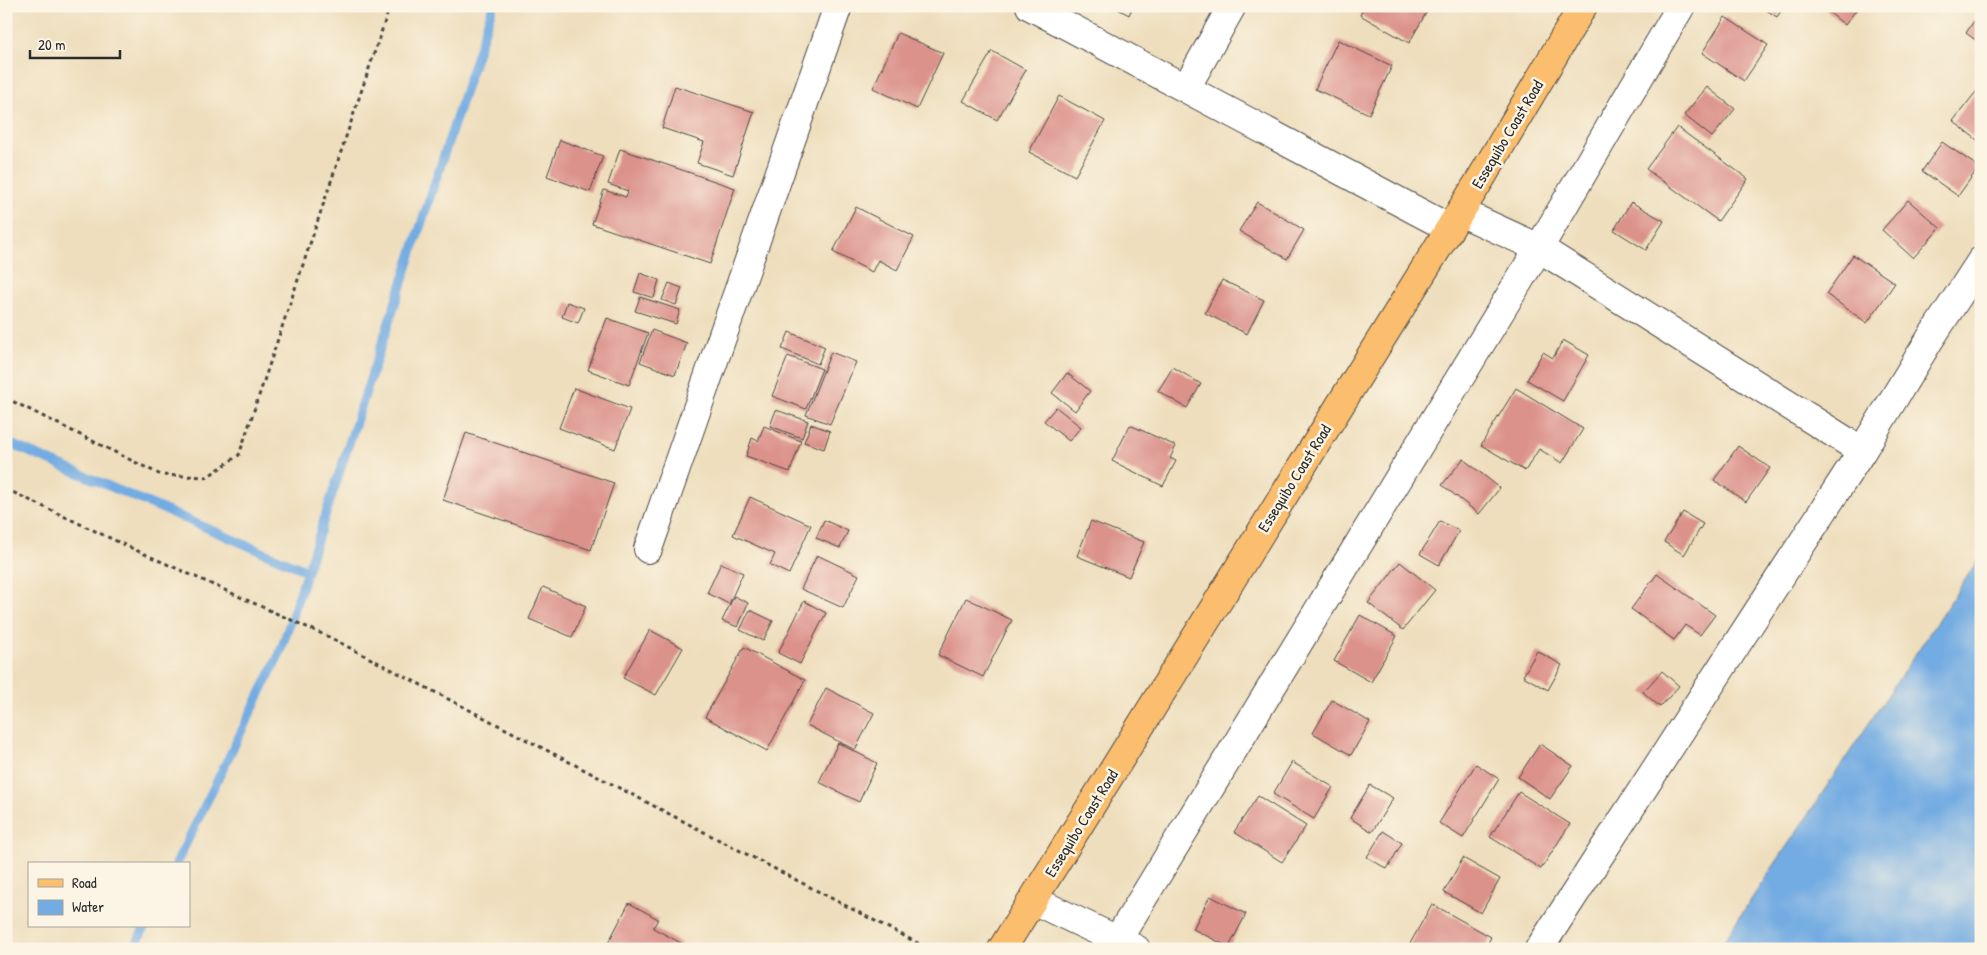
<svg xmlns="http://www.w3.org/2000/svg" width="1987" height="955" font-family="'Patrick Hand',sans-serif">
<rect width="100%" height="100%" fill="#fcf5e5"/>
<filter id="ink" filterUnits="userSpaceOnUse"><feTurbulence type="fractalNoise" baseFrequency=".02" numOctaves="2"/><feDisplacementMap in="SourceGraphic" scale="10" xChannelSelector="R" yChannelSelector="G"/><feConvolveMatrix kernelMatrix="1 2 1 2 8 2 1 2 1" color-interpolation-filters="sRGB"/></filter>
<filter id="wash" filterUnits="userSpaceOnUse"><feTurbulence type="fractalNoise" baseFrequency=".0096" numOctaves="4" result="noise"/><feDisplacementMap in="SourceGraphic" scale="20" xChannelSelector="R" yChannelSelector="G"/><feGaussianBlur stdDeviation="1.12" result="paint"/><feColorMatrix in="noise" values="0 0 0 0 0 0 0 0 0 0 0 0 0 0 0 0 0 1.4 0 .05"/><feComposite in="paint" operator="in"/></filter>
<g filter="url(#wash)">
<rect width="100%" height="100%" fill="#eedebd"/>
<path fill="#73ace2" stroke="#4f6c86" d="M1981 556V949H1718Z"/>
<g fill="none" stroke-linecap="round" stroke-linejoin="round">
<path stroke="#73ace2" stroke-width="9" d="M6 442 307 571
M176 864 280 653 493 6
M134 949 145 926"/>
</g>
<g id="blocks">
<path fill="#db928b" d="M1112 6H1133L1129 15Z
M1365 6H1430L1409 43 1360 15Z
M1760 6H1784L1777 17Z
M1821 6H1859L1845 25Z
M1725 17 1768 45 1744 81 1702 53Z
M1974 21 1981 25V44L1966 33Z
M898 33 943 53 917 109 873 88Z
M1338 40 1392 66 1369 114 1315 89Z
M992 51 1026 70 997 120 963 101Z
M675 86 754 112 733 175 697 163 704 142 662 128Z
M1707 87 1735 109 1712 137 1684 115Z
M1979 88 1981 90V143L1953 121Z
M1059 96 1105 121 1075 176 1029 152Z
M1677 127 1748 179 1718 221 1646 169Z
M560 140 603 156 590 192 547 176Z
M1942 142 1979 167 1958 196 1922 171Z
M620 149 735 188 710 264 592 224 604 190 626 197 628 191 608 184Z
M1908 200 1940 228 1913 258 1882 230Z
M1257 202 1304 230 1287 259 1239 231Z
M1631 202 1664 221 1646 250 1614 230Z
M856 207 914 237 897 270 878 260 872 272 833 252Z
M1853 255 1895 283 1867 323 1826 294Z
M640 273 659 280 654 298 634 292Z
M1222 280 1264 300 1247 334 1205 313Z
M669 283 682 288 676 305 662 300Z
M640 297 680 310 676 324 635 311Z
M567 302 584 308 578 323 562 317Z
M607 318 648 333 629 385 588 370Z
M652 330 687 343 675 375 640 362Z
M789 332 825 347 818 364 782 349Z
M1563 340 1589 355 1563 401 1527 380 1543 352 1553 358Z
M831 352 856 362 830 424 806 415Z
M788 356 822 369 806 409 772 396Z
M1173 367 1201 384 1187 408 1158 391Z
M1067 373 1090 391 1075 411 1052 393Z
M574 388 630 409 615 449 559 428Z
M1516 388 1583 429 1562 463 1539 449 1525 471 1481 445Z
M1056 407 1081 427 1069 441 1044 421Z
M776 410 808 421 802 438 770 426Z
M811 424 830 431 824 449 804 442Z
M1130 425 1176 446 1170 458 1176 461 1163 486 1112 461Z
M764 426 801 441 790 472 746 456 752 438 758 441Z
M466 433 614 483 591 550 443 500Z
M1738 446 1770 468 1746 502 1714 480Z
M1463 459 1500 488 1479 514 1442 485Z
M750 497 811 525 789 574 770 565 775 554 733 535Z
M1683 512 1703 524 1684 555 1664 542Z
M824 520 848 531 840 548 816 538Z
M1091 521 1144 542 1129 577 1077 556Z
M1440 521 1459 531 1439 565 1420 554Z
M817 555 859 575 843 608 801 589Z
M1400 562 1435 590 1403 630 1368 603Z
M721 563 743 573 729 604 707 593Z
M1657 574 1715 615 1700 635 1685 625 1674 640 1631 609Z
M543 587 586 606 572 637 529 619Z
M734 596 748 603 738 627 722 621Z
M966 598 1012 620 983 677 938 655Z
M804 601 826 613 800 664 778 653Z
M750 610 773 621 763 641 740 630Z
M1360 615 1397 636 1371 682 1334 661Z
M650 630 683 648 656 695 623 678Z
M744 647 805 680 767 751 705 717Z
M1537 651 1562 665 1548 690 1523 676Z
M1662 671 1679 686 1660 707 1643 692Z
M826 688 874 713 855 750 807 725Z
M1332 700 1370 722 1351 755 1313 733Z
M838 743 877 763 859 802 819 782Z
M1540 744 1573 766 1550 799 1518 777Z
M1292 762 1333 787 1314 819 1273 794Z
M1476 764 1499 779 1463 838 1439 823Z
M1370 785 1393 798 1372 832 1350 818Z
M1519 792 1570 824 1541 869 1490 837Z
M1258 796 1306 826 1282 862 1234 832Z
M1383 831 1402 843 1387 869 1367 857Z
M1463 858 1500 879 1481 913 1444 892Z
M1210 896 1246 914 1229 947 1193 929Z
M629 903 658 919 653 928 681 943 678 949H605Z
M1432 904 1491 937 1485 949H1407Z"/>
</g>
</g>
<g filter="url(#ink)">
<use href="#blocks" fill-opacity="0" stroke="#484641" stroke-width="1"/>
<g fill="none" stroke-linecap="round" stroke-linejoin="round">
<g stroke="#484641" stroke-width="30">
<path id="minor" d="M1030 6 1449 228
M1186 88 1232 6
M1460 212 1539 248 1862 451
M648 549 838 6
M1033 900 1136 949
M1118 939 1539 248 1681 6
M1539 949 1862 451 1930 339 1981 261"/>
</g>
<g stroke="#484641" stroke-width="30">
<path id="major" d="M1002 949 1483 175 1583 6"/>
</g>
<path stroke="#484641" stroke-width="3" stroke-dasharray="4 4" stroke-linecap="butt" d="M6 398 161 475 207 477 239 455 390 6
M6 489 129 547 329 637 929 949"/>
<use href="#minor" stroke="#fff" stroke-width="28"/>
<use href="#major" stroke="#fbbd6e" stroke-width="28"/>
</g>
</g>
<g text-anchor="middle" dominant-baseline="central" stroke-width="5" stroke-linejoin="round" paint-order="stroke">
<g font-size="16" fill="#2b2b2b" stroke="#fcf5e5">
<text transform="translate(1507 134) rotate(-59)">Essequibo Coast Road</text>
<text transform="translate(1294 478) rotate(-58)">Essequibo Coast Road</text>
<text transform="translate(1081 823) rotate(-58)">Essequibo Coast Road</text>
</g>
</g>
<rect width="1987" height="955" fill="none" stroke="#fcf5e5" stroke-width="25"/>
<rect x="28" y="862" width="162" height="65" fill="#fcf5e5" stroke="#a8a49b"/>
<rect x="38" y="879" width="25" height="8" fill="#fbbd6e" stroke="#a8a49b"/>
<text x="72" y="888" font-size="15" fill="#2b2b2b">Road</text>
<rect x="38" y="900" width="25" height="15" fill="#73ace2" stroke="#a8a49b"/>
<text x="72" y="912" font-size="15" fill="#2b2b2b">Water</text>
<path d="M30 50v8h90v-8" fill="none" stroke="#2b2b2b" stroke-width="2.5"/>
<text x="38" y="50" font-size="15" fill="#2b2b2b" stroke="#fcf5e5" stroke-width="4" paint-order="stroke">20 m</text>
</svg>
